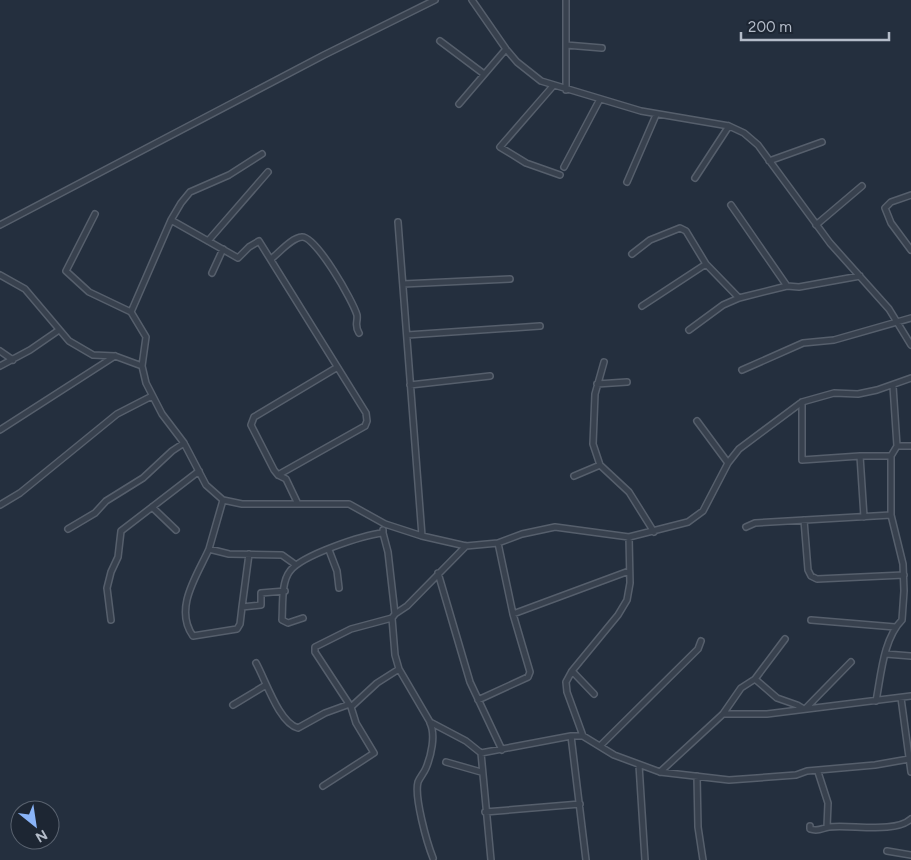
<svg xmlns="http://www.w3.org/2000/svg" width="911" height="860" font-family="Figtree,sans-serif">
<rect width="100%" height="100%" fill="#242f3e"/>
<g fill="none" stroke-linecap="round" stroke-linejoin="round">
<g stroke="#565f6c" stroke-width="8">
<path id="street" d="M472 0 506 49 517 62 541 81 641 111 729 126 744 133 758 145 830 243 889 309 911 345
M440 41 484 74
M566 45 602 48
M553 86 500 147 526 163 560 175
M566 90V0
M459 104 506 49
M769 161 822 142
M564 167 600 99
M695 178 729 126
M627 182 656 115
M911 195 891 202 885 208 891 223 911 250
M731 205 787 286
M95 214 66 271 89 292 131 312 171 220 181 203 190 192 229 175 262 154
M171 220 238 258 249 247 259 241 366 413 367 421 365 426 278 475
M398 222 422 536
M0 225 324 55 435 0
M816 225 862 186
M208 241 268 172
M632 254 650 240 680 228 686 231 706 264 739 298
M271 259C280 252 291 238 302 237 316 236 353 301 357 315 358 322 354 325 359 333
M212 273 223 249
M0 275 25 289 69 341 93 355 115 356 142 366
M403 284 510 279
M642 306 706 264
M131 312 146 337 142 366 146 383 162 414 184 443 206 485 223 500 242 504H349L385 524 422 536 466 546 498 543 522 534 555 527 629 537 688 522 703 511 728 463 739 449 802 402 834 393 858 394 877 390 911 378
M689 330 723 305 739 298 787 286 799 287 860 276
M407 335 540 326
M0 351 13 360
M604 362 595 394 593 444 600 465 629 492 654 532
M0 366 30 350 59 330
M742 370 803 343 834 340 911 318
M597 384 627 382
M410 385 490 376
M802 402V460L860 456H891
M697 421 728 463
M0 430 115 356
M897 446H911
M860 456 864 517
M574 476 600 465
M297 502 286 479 278 475 274 470 251 425 254 417 336 368
M0 505 20 493 117 414 152 396
M152 507 176 530
M804 520 808 570 811 576 817 579 904 575
M746 527 755 523 891 515
M68 529 95 513 106 501 143 478 172 451 184 443
M383 533 388 552 395 614 392 618 395 655 399 669 430 722 466 741 481 753 571 736H583L614 755 660 772 729 780 796 775 807 771 875 765 909 759
M209 549 223 500
M329 550 337 571 339 588
M438 573 470 682 502 750
M285 591 261 593V605L242 607 240 624 237 629 193 636C173 608 198 574 209 549L229 554 282 555 296 565
M242 607 249 554
M395 614 407 606 466 546
M513 614 629 571
M303 618 288 623 282 620C283 606 281 582 290 571 302 555 363 535 383 533V530
M111 620 107 588 111 572 118 557 121 531 199 471
M811 620 895 627
M886 654 911 656
M256 663C266 681 279 723 298 728L325 713 347 705
M572 671 594 694
M755 679 777 698 797 705 802 708
M901 698 911 772
M478 700 528 677 530 672 513 614 498 543
M876 701C881 676 883 639 902 620L904 591 903 564 891 515V456L897 446 893 386
M233 705 266 685
M351 707 377 683 399 669
M806 708 851 662
M723 714H767L911 696
M430 723C436 735 431 756 426 768 424 773 420 777 418 782 414 797 427 843 433 858
M571 736 586 860
M583 736 567 692 566 682 572 671 618 615 627 600 630 583 629 537
M600 746 698 649 701 641
M481 753 491 860
M446 762 481 772
M639 765 645 860
M660 772 723 714 741 688 755 679 785 639
M818 772 828 803 827 827
M697 776 698 827 703 860
M323 786 374 753 356 723 351 707 315 652V647L351 629 392 618
M485 812 580 804
M810 826V829C819 832 822 828 829 827 849 824 895 834 911 819
M887 851 911 855"/>
</g>
<use href="#street" stroke="#38414e" stroke-width="5"/>
</g>
<g transform="translate(35 825) rotate(150)"><circle r="24" fill="#1d2633" stroke="#59626f"/>
<path d="M0-4L9 19L0 12L-9 19Z" fill="#8ab4f8"/>
<text y="-8" font-size="14" font-weight="bold" text-anchor="middle" fill="#b4bcc9">N</text>
</g>
<path d="M741 32v8h148v-8" fill="none" stroke="#b4bcc9" stroke-width="2.5"/>
<text x="748" y="32" font-size="15" fill="#b4bcc9" stroke="#1d2633" stroke-width="4" paint-order="stroke">200 m</text>
</svg>
